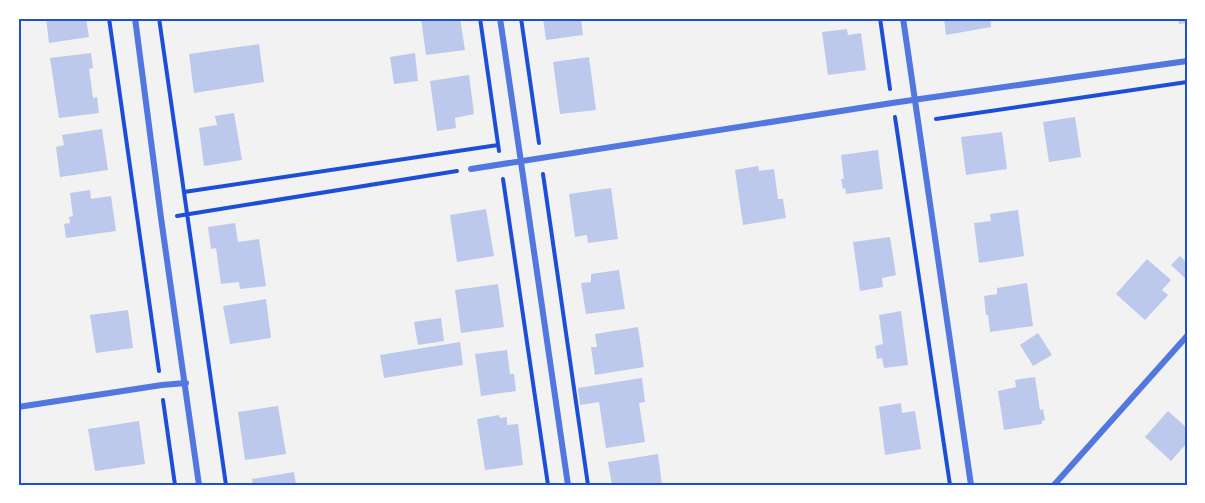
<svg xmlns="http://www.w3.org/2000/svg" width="1205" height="503" font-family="'Alegreya Sans',sans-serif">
<rect width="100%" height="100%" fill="#f2f2f2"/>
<path fill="#bdc9ec" d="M46 18H86L89 37 49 43Z
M421 18H460L465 50 426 55Z
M543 18H581L583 35 546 40Z
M944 18H990L991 27 946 35Z
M1178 18H1187V23L1179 24Z
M847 29 848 35 861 33 866 70 828 75 822 32Z
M259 44 264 82 194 93 189 54Z
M91 53 93 68 89 69 91 83 93 98 97 97 99 113 59 118 50 58Z
M415 53 418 81 394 84 390 57Z
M589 57 596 110 560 114 553 62Z
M469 75 474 114 455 118 456 128 437 131 430 81Z
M234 113 242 160 204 166 199 128 217 125 215 116Z
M1075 117 1081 157 1049 162 1043 122Z
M102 129 108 170 60 177 56 147 64 145 62 135Z
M1002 132 1007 169 966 175 961 137Z
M878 150 883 189 846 194 845 188 843 189 841 179H844L841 155Z
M758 166 759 171 774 169 778 199H783L786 218 743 225 735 170Z
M611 188 618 239 588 243 587 235 575 237 569 194Z
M90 190 91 199 111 196 116 231 66 238 64 224 70 223 69 217 73 216 70 193Z
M486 209 494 256 457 262 450 215Z
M1018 210 1024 256 979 263 974 223 991 221 990 214Z
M235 223 238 242 259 239 266 286 240 289 239 282 221 284 216 248 211 249 208 227Z
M890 237 896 275 882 278 883 287 860 291 853 242Z
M1180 256 1187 263V280L1171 265Z
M1147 259 1171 280 1162 290 1168 295 1145 320 1116 294Z
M619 270 625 309 586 314 581 283 591 282V274Z
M1027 283 1033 326 990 332 988 315H986L984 296 997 294V288Z
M498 284 504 327 461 333 455 290Z
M266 299 271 338 230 344 223 306Z
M128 310 133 348 96 353 90 315Z
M901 311 908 365 884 368 882 358 877 359 875 346 883 344 879 315Z
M441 318 444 341 418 345 414 322Z
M638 327 644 367 595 375 591 347H597L595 334Z
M1038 333 1052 355 1033 366 1020 345Z
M460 342 463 365 384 378 380 355Z
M507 350 510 374H514L516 391 481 396 475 354Z
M1035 377 1040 410 1043 409 1045 420 1042 421V424L1004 430 998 391 1016 387 1015 380Z
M642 378 645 402 639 403 645 442 606 448 599 402 580 405 578 388Z
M901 403 902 413 915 411 921 449 885 455 879 407Z
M278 406 286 454 245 460 238 412Z
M1168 411 1187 428V443L1171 461 1145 437Z
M499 415 500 418 507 417V425L518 424 523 465 485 470 477 419Z
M139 421 145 464 95 471 88 429Z
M658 454 662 485H612L608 462Z
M294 472 296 485H253L252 479Z"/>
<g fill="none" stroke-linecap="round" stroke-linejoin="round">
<path stroke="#1d4ed8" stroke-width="4" d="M109 18 159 371
M159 18 226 485
M480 18 499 151
M521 18 539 143
M880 18 890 89
M895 117 950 485
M936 119 1187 82
M543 174 588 485
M503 179 548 485
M184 192 498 145
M177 216 457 171
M163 400 175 485"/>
<path stroke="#5277de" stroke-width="6" d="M135 18 161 218 199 485
M500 18 568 485
M903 18 971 485
M471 169 892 103 1187 61
M18 407 162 385 186 383
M1054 485 1187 336"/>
</g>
<rect width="1205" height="503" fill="none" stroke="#ffffff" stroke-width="39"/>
<rect x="20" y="20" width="1166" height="464" fill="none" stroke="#1d4ed8" stroke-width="2"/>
</svg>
